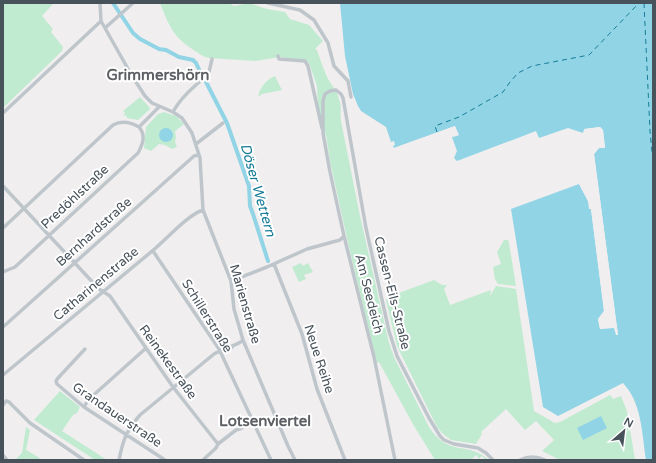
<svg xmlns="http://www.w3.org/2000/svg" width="656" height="463" font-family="'Varela Round',sans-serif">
<rect width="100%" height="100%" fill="#f1eeef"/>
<path fill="#c0ebd0" d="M3 3H54L42 16 53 29 51 32 63 47 62 51 3 108Z
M160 3H229L234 6 249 3 267 9 285 12 290 19 309 25 323 41 315 49 317 50C320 59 323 68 327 77 331 85 337 90 339 99 342 107 340 113 341 121L360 216 389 343 394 357 429 427C449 458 466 440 489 460H486L482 456 479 459 476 455 471 460H435L414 426 379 362 377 363 348 243 330 161 326 135 321 124 318 106 317 86 309 63 307 61 281 57 255 61 209 58 205 57C176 40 172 34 160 3Z
M275 76 282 90 262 94 258 97C259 88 267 79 275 76Z
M140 97 150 108V109L138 120 127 118 126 115 123 116 125 113 123 111Z
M164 112 176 116 184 124 175 131 176 138 175 142 177 147 172 149 165 145 159 144 151 151 144 148 146 127 158 114Z
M504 240H508L509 243 516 286 498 284 495 279 493 267 501 264 497 252Z
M301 263 303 266 308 263 309 265 313 272 304 275 306 279 299 282 292 267Z
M434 280 442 285H447L444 289 450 305 491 290 490 296 496 286 516 289 534 411 555 423 560 422 610 395 613 399 621 396 627 411 635 460H560L542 451 554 440 536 421 525 430 506 409 481 432 482 434 476 444 451 440 443 434 437 427 397 346 386 300 388 297Z
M60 391 80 407 77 413 73 415 62 431 107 460H95L34 420Z
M26 427 30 430 26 450 40 458 38 460H15L22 453Z"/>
<path fill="#90d4e5" d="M340 3H653V460H646C642 434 642 403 623 383L558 416 543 407 511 209 579 184 588 201 591 209 604 311 598 319 600 329 614 327 618 335 594 154 599 148 605 147 603 130 600 127 585 129 583 133 568 128 539 138 536 131 457 161 454 158 457 151 452 137 457 136 455 126 394 148 393 146 395 145 394 141 391 142 386 127 361 111 358 106 353 94 345 56Z
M159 135a7 7 0 1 1 14 0a7 7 0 1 1-14 0Z
M601 416 607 428 583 440 577 428Z"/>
<path fill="#f1eeef" d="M455 126 459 135 457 136 456 134 450 136 456 133 454 128 394 150V148Z
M600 127 603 130 605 148H599L594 154 618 335H616L614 328 600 329 598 319 604 311 591 209H589L588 201 578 182 581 183 590 200 591 207 593 209 606 311 600 319 601 327 615 326 592 154 598 146H603L601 131 599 129 586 131 585 134 583 135 584 129Z"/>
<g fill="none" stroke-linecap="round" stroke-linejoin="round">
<path stroke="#90d4e5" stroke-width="4" d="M113 3 133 33 140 39 159 49 166 50 179 57 193 60 196 63 202 76
M206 82 227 123 249 186 250 206 253 214 268 261"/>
<path stroke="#177d97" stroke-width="1" stroke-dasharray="5 4" stroke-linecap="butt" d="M644 3 650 131 653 162
M437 132 435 126 459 117 503 92 510 82 518 73 532 66 589 55 639 3"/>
<path stroke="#bec6cc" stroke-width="3.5" d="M100 3 101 21 132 76 145 96 152 103 173 112 182 118 192 133 200 158 203 210 231 281 234 309 243 340 288 446 295 460
M268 3 300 10 314 20 328 43 334 66 348 81 351 97
M105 28 133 3
M278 56 279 59 305 61 308 66 322 128
M173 112C181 97 195 86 207 75L209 72 212 59
M3 113 101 21
M139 127 159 107
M196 144 223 123
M3 186 99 289 110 296 173 387 218 444
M3 228 113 125C122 120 130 122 139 127
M153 251 219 349 271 460
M274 264 302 334 317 389 345 460
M3 272 15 267 138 153C143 144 146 135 139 127
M231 281 267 267 307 249 340 240 344 236
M3 327 194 156 199 155
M85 349 58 378 56 381 57 384 84 407 165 460
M224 350C230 345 237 346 243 340
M3 375C52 334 102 293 151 252 165 241 187 215 203 210
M3 405 6 401 9 402 30 423 84 460
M84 407 88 400 145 349
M3 455 7 460
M119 460C123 440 126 431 140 415L214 354C221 349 229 353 233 346
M203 460 216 448 218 444 236 430 240 429 252 420
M395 460 374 357 344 236 330 172 323 133V101L325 94 330 91 336 90 341 94 343 98 366 228 389 331 397 356 429 418 440 436 444 440 454 444 478 448 486 453 493 460
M520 460C528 456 536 456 545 460"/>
</g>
<g text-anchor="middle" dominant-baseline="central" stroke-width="4" stroke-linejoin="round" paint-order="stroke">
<g font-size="13" fill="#48525a" stroke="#fff">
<text transform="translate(75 197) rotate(-43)">Predöhlstraße</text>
<text transform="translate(94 232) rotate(-42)">Bernhardstraße</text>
<text transform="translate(96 284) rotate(-40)">Catharinenstraße</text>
<text transform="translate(392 293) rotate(76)">Cassen-Eils-Straße</text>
<text transform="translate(369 294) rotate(76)">Am Seedeich</text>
<text transform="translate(245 304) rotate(74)">Marienstraße</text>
<text transform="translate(207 316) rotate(58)">Schillerstraße</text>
<text transform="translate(319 359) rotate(72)">Neue Reihe</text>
<text transform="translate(168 362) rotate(54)">Reinekestraße</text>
<text transform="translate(117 415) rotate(34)">Grandauerstraße</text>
</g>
<g font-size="14" font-style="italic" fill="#177d97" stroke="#fff">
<text transform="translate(258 190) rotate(74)">Döser Wettern</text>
</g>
<g font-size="15" font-weight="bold" fill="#5c5f63" stroke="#fff">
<text x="158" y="75">Grimmershörn</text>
<text x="265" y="421">Lotsenviertel</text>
</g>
</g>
<rect width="656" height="463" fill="none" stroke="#48525a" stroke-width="8"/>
<g transform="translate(624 431) rotate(28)" stroke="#ffffff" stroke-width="3" paint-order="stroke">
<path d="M0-3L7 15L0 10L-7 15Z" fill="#48525a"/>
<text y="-6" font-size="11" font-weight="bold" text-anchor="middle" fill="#48525a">N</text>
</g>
</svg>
